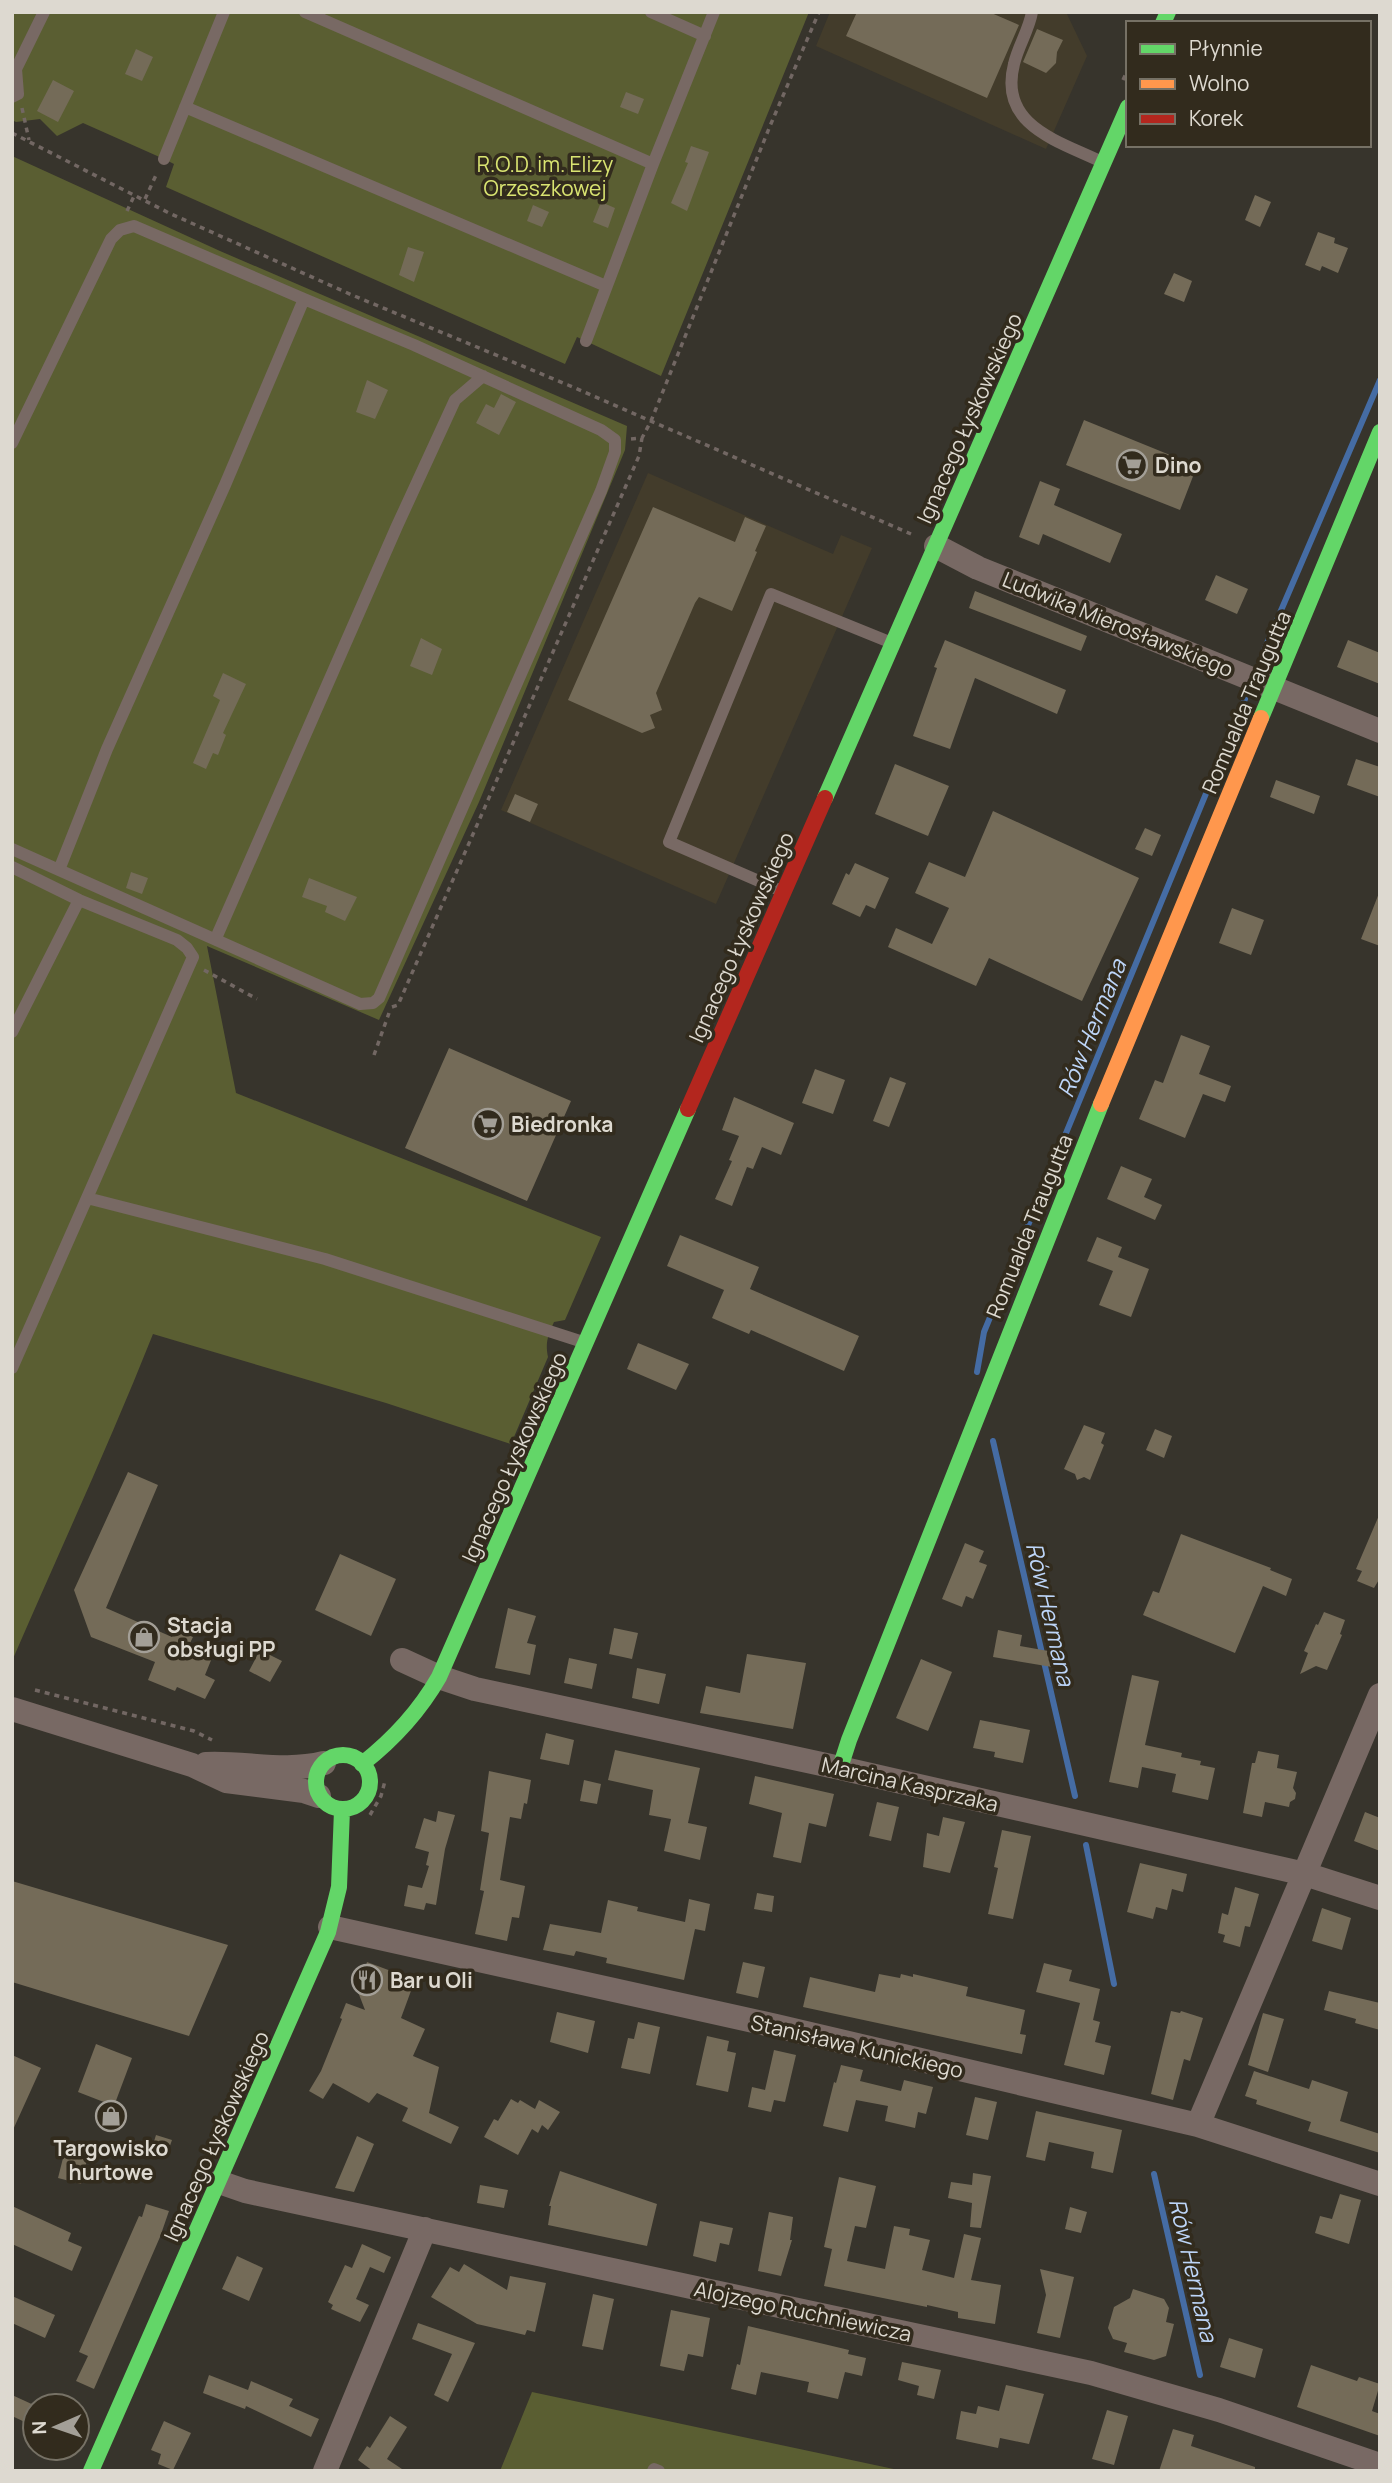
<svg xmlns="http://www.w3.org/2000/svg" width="1392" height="2483" font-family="Manrope,sans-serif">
<rect width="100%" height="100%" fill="#37342c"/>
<path fill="#433c2b" d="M830 12H1066L1087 56 1046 149 816 46Z
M648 473 833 554 841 535 872 548 716 904 501 810Z"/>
<path fill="#5a5e32" d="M12 12H809L661 376 577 337 565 364 166 187 174 164 164 159 83 123 57 136 40 119 16 122 12 120Z
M12 156 220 251 627 426 625 450 479 802 379 1020 207 946 236 1093 601 1237 565 1320 554 1322C548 1335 545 1343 548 1357L511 1444 386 1403 153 1334C109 1445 59 1552 12 1661Z
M532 2392 903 2471H500Z"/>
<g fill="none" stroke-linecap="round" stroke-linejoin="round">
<path stroke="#456ca4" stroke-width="6" d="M1264 650 1380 380
M977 1372 984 1332 1245 699
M993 1441 1075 1796
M1086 1845 1114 1984
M1154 2174 1200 2375"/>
</g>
<path fill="#746b58" d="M857 12H989L1019 25 987 98 846 36Z
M1037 29 1063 40 1057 52 1056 63 1046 73 1023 62Z
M136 49 153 57 142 81 125 74Z
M53 80 74 91 58 122 37 111Z
M626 92 644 99 638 114 620 107Z
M691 146 709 152 687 211 671 203 688 163 685 162Z
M1255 195 1271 202 1260 227 1245 220Z
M601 202 615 208 608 228 593 222Z
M533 205 549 212 542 227 527 221Z
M1318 232 1335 238 1334 243 1348 248 1338 273 1322 266 1320 271 1305 265Z
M408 247 424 252 414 282 399 275Z
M1174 273 1192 281 1184 302 1164 294Z
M367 380 388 390 375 419 356 412Z
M501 394 516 402 499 435 476 423 486 404 494 408Z
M1084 420 1197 466 1180 510 1066 465Z
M1040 481 1060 489 1054 505 1122 534 1110 563 1043 534 1039 545 1019 537Z
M653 507 735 542 745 517 766 526 755 551 757 552 732 611 699 597 695 603 656 693 662 710 650 715 655 728 642 733 568 700Z
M1216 575 1248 589 1237 614 1205 600Z
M975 591 1087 636 1081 651 969 608Z
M421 638 442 649 432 675 410 666Z
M945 640 1066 690 1057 714 975 678 950 749 913 736 937 668 934 667Z
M1348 640 1380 653V684L1337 667Z
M223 673 246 684 223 733 226 735 218 755 213 753 206 769 193 763 220 700 213 696Z
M1356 759 1380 767V797L1347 785Z
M895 764 949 786 928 836 875 814Z
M1276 780 1320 796 1314 814 1270 797Z
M515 794 538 804 530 822 507 812Z
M993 811 1139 878 1082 1001 989 958 976 986 888 947 896 928 932 944 949 908 915 893 929 862 965 877Z
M1145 828 1161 835 1152 856 1135 849Z
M855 863 889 878 875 909 866 905 860 917 832 904 846 873 849 875Z
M131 872 148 878 142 894 126 888Z
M309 878 357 897 345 921 325 912 327 906 302 897Z
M1379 893H1380V946L1361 939Z
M1232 908 1264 920 1251 955 1219 943Z
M1181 1035 1210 1046 1199 1074 1231 1086 1225 1102 1203 1094 1185 1138 1139 1119 1155 1080 1163 1083Z
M449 1048 571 1101 527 1201 405 1148Z
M815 1069 845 1080 833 1114 802 1103Z
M890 1077 906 1083 889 1127 873 1121Z
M734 1097 794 1123 781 1155 762 1147 753 1169 747 1167 732 1206 715 1199 732 1161 729 1160 739 1136 722 1130Z
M1121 1166 1152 1179 1144 1197 1162 1205 1155 1220 1107 1199Z
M680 1235 759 1267 750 1289 859 1336 844 1371 751 1330 749 1334 712 1318 724 1290 667 1266Z
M1097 1237 1122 1247 1118 1257 1149 1269 1131 1317 1099 1305 1113 1271 1087 1261Z
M638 1343 689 1364 676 1390 627 1369Z
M1084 1425 1105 1433 1101 1443 1104 1445 1090 1480 1084 1477 1077 1480 1075 1474 1064 1469Z
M1155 1429 1172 1436 1164 1458 1146 1450Z
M128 1472 158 1485 106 1608 172 1637 174 1630 193 1637 190 1643 214 1653 205 1675 215 1680 205 1699 177 1687 175 1691 148 1680 155 1662 91 1637 74 1590Z
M1380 1513V1578L1374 1588 1357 1581 1362 1571 1356 1569Z
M1181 1534 1271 1568 1270 1570 1292 1579 1286 1596 1263 1586 1235 1653 1143 1615 1153 1591 1159 1593Z
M965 1543 984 1551 979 1562 987 1565 973 1599 966 1596 962 1607 942 1599Z
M340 1554 396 1579 371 1636 315 1610Z
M508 1608 536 1616 527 1643 536 1645 530 1675 495 1668Z
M1324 1612 1345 1620 1340 1634 1342 1635 1327 1670 1316 1666 1300 1674 1308 1653 1304 1651 1316 1624 1318 1625Z
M614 1628 638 1633 632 1659 609 1654Z
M998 1630 1022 1635 1020 1646 1054 1652 1052 1667 993 1657Z
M260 1650 282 1661 270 1682 249 1671Z
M747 1654 806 1663 793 1729 700 1713 706 1686 740 1693Z
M569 1658 597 1664 592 1689 564 1683Z
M921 1659 952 1672 928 1731 896 1718Z
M637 1668 666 1674 659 1704 632 1698Z
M1132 1675 1159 1681 1145 1745 1182 1753 1181 1757 1201 1761 1200 1765 1215 1768 1208 1800 1172 1792 1176 1774 1142 1767 1138 1788 1109 1782Z
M980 1720 1030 1730 1023 1763 994 1757 995 1752 973 1748Z
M546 1733 574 1740 569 1765 540 1759Z
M615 1750 700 1768 688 1823 707 1827 700 1860 664 1851 671 1819 649 1815 653 1790 608 1780Z
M1258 1751 1279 1755 1277 1768 1297 1772 1293 1788 1296 1793 1295 1799 1290 1802 1289 1807 1265 1802 1262 1817 1243 1813 1252 1763H1255Z
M489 1771 531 1780 527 1804 524 1803 521 1819 510 1817 500 1880 525 1886 519 1918 512 1917 507 1941 475 1934 484 1891 480 1890 489 1833 481 1831Z
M755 1776 834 1794 826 1827 809 1823 801 1863 773 1857 782 1813 749 1804Z
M584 1780 601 1784 597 1804 580 1801Z
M877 1802 899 1807 891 1841 869 1836Z
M438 1811 455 1815 445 1849 436 1905 426 1903 424 1910 404 1906 408 1885 422 1888 429 1866 426 1865 429 1852 415 1848 424 1818 436 1822Z
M1365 1812 1380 1818V1851L1354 1841Z
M943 1817 965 1822 950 1873 923 1867 927 1833 939 1836Z
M1002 1830 1031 1836 1013 1919 988 1914 998 1868 994 1867Z
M1140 1863 1187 1874 1183 1892 1172 1889 1167 1910 1156 1907 1153 1919 1127 1912Z
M12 1881 228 1945 189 2036 12 1982Z
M1235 1887 1259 1894 1250 1927 1245 1926 1240 1947 1223 1942 1225 1935 1218 1933 1222 1913 1228 1915Z
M757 1893 774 1896 772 1912 754 1909Z
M689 1899 710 1904 705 1931 695 1929 684 1980 606 1963 607 1958 576 1951 574 1956 543 1950 550 1924 601 1933 608 1900 638 1907 637 1911 685 1922Z
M1322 1908 1351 1918 1342 1950 1312 1941Z
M367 1962 415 1980 401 2018 425 2029 413 2056 439 2067 429 2113 459 2127 451 2144 402 2121 408 2108 377 2093 369 2103 333 2083 323 2099 309 2091 321 2071 342 2019 340 2018 346 2003 365 2010 353 1979 356 1973 365 1969Z
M743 1962 765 1967 758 1998 736 1993Z
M1044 1963 1072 1970 1069 1981 1100 1989 1093 2020 1100 2022 1095 2042 1111 2046 1104 2075 1064 2065 1080 2003 1036 1992Z
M879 1974 900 1978 901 1974 913 1977V1974L968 1987 966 1996 1025 2010 1020 2034 1026 2035 1022 2054 803 2007 810 1977 875 1992Z
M1329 1991 1380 2003V2030L1355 2023 1356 2019 1324 2010Z
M1171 2011 1180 2013 1181 2011 1203 2018 1190 2061 1184 2059 1173 2100 1151 2094Z
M557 2012 595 2021 588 2053 550 2042Z
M1263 2013 1284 2019 1268 2072 1248 2065Z
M638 2022 660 2027 650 2074 621 2068 628 2038 634 2039Z
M707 2036 729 2041 727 2051 736 2053 728 2092 696 2085Z
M96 2044 132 2058 114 2106 78 2092Z
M774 2050 796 2055 785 2102 774 2100 771 2112 748 2107 752 2087 765 2090Z
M12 2055 41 2068 12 2132Z
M841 2065 863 2070 860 2081 901 2091 904 2080 933 2087 926 2114 918 2112 915 2128 885 2121 888 2106 856 2100 848 2132 823 2126 834 2082 836 2083Z
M1254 2071 1309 2089 1312 2080 1348 2092 1340 2121 1380 2134V2153L1308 2131 1311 2122 1256 2104 1257 2100 1245 2096Z
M975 2097 997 2102 988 2140 966 2135Z
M511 2099 518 2103 520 2100 535 2109 539 2100 560 2112 548 2130 542 2125 538 2133 532 2129 518 2155 484 2137 494 2119 498 2121Z
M1036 2111 1122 2130 1113 2173 1091 2168 1094 2152 1049 2142 1045 2161 1026 2157Z
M156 2135 172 2140 166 2157 151 2151Z
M357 2136 374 2144 354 2192 335 2188Z
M65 2150 88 2156 81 2184 58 2178Z
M560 2171 657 2204 647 2246 548 2225 551 2206H549Z
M973 2173 991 2176 981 2228 970 2227 972 2203 948 2198 951 2182 972 2185Z
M839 2177 876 2186 866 2228 855 2226 847 2261 885 2269 894 2226 910 2229 909 2235 930 2240 922 2270 954 2278 964 2234 981 2238 971 2280 1001 2285 995 2324 958 2318V2312L927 2305V2307L824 2286 832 2249 824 2247Z
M480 2185 508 2190 504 2208 477 2203Z
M1340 2194 1361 2200 1349 2244 1315 2233 1320 2216 1332 2219Z
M146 2204 169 2211 160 2237 94 2389 76 2381 88 2356 79 2352 139 2216 142 2217Z
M12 2206 71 2233 68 2241 82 2247 72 2271 12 2244Z
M1070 2207 1087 2212 1081 2233 1065 2229Z
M769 2212 793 2217 790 2240H792L781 2276 758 2271Z
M700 2221 733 2228 729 2245 720 2243 716 2262 693 2256Z
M362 2244 391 2257 384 2273 370 2267 356 2299 369 2305 360 2322 331 2309 333 2305 328 2302 345 2265 352 2268Z
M237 2256 263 2268 249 2301 222 2289Z
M464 2264 507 2290 510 2276 546 2283 535 2332 527 2330 525 2335 477 2324 431 2297 450 2267 459 2272Z
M1040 2269 1074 2277 1060 2338 1037 2333 1046 2295Z
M1133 2289 1164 2299 1169 2308 1166 2322 1174 2324 1166 2356 1154 2360 1124 2352 1127 2343 1113 2339 1108 2328 1114 2307 1130 2298Z
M593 2294 614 2299 603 2350 582 2346Z
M12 2296 55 2315 45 2338 12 2323Z
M671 2310 710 2318 703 2357 688 2354 684 2371 660 2366Z
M418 2323 475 2343 448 2402 434 2395 452 2354 412 2339Z
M748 2326 849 2350 848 2354 866 2358 862 2376 845 2372 838 2399 807 2392 809 2382 761 2372 756 2395 731 2389 737 2364 740 2365Z
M1229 2338 1263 2349 1255 2378 1220 2367Z
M902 2362 941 2370 934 2399 917 2395 919 2386 898 2380Z
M1311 2365 1357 2381 1359 2377 1380 2384 1372 2411 1380 2414V2436L1297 2407Z
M209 2375 248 2390 251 2381 293 2399 289 2406 319 2419 311 2437 246 2406 245 2409 203 2393Z
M1006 2385 1044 2394 1029 2444 1000 2438 998 2448 956 2439 961 2411 976 2414 978 2406 999 2411Z
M12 2395 36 2406 29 2424 12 2416Z
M1107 2410 1128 2416 1114 2465 1092 2459Z
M390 2416 407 2427 387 2459 405 2471H373L358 2460 367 2446 370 2448Z
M164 2421 191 2433 173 2470 158 2464 161 2454 151 2450Z
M1173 2429 1194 2435 1191 2446 1255 2467V2471H1159Z"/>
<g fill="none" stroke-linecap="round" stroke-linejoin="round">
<path stroke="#726763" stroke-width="3.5" stroke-dasharray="5 5" stroke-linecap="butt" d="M1123 80 1128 69
M22 108 29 140
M12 133 169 213 352 295 568 385 911 534
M145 199 157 173
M127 211 135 194
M631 439 642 438 651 421 770 126 819 12
M204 970 257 999
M392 1007 398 1005 639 456 642 438
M374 1055 389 1013
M35 1690 194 1731 212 1740
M370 1815 381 1796 385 1781"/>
<path stroke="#786964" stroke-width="12" d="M305 12 653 164
M651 12 705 36
M1032 12C1029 30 1018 46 1014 64 998 126 1059 141 1102 162
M12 97 18 94 16 69 44 12
M185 107 606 286
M164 159 224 12
M304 299 414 345 601 430 615 440V452L601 491 379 998 373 1003 360 1004 59 870 107 749 225 485Z
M586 341 653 164 714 12
M12 443 111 239 120 230 134 226 304 299
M12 849 59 870
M12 867 79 900 12 1032
M784 892 669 842 771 594 892 643
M79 900 177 940 187 948 193 957 87 1198 325 1259 583 1342
M216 938 397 526 455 400 483 376
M12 1368 87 1198
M653 2471 654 2469 659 2471"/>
<path stroke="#786964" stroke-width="24" d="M936 546 978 568 1380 731
M402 1660 439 1677 475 1689 840 1768 1305 1874 1380 1898
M12 1709 192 1765 226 1781 304 1791 319 1796
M206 1764C246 1762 284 1773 324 1763
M330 1927 776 2026 1198 2125 1380 2184
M1198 2125 1380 1695
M219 2182 245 2191 1091 2373 1219 2410 1380 2465
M325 2471 425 2229"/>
<path stroke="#63d668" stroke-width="16" d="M1163 23 1168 12
M1261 718 1380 432
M825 798 1128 107
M316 1782a27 27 0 1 1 54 0a27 27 0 1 1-54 0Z
M362 1764C394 1739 419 1712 439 1677L688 1109
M840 1768 849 1740 1101 1104
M91 2471 328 1932 339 1887 342 1810"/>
<path stroke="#ff974d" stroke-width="16" d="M1101 1104 1261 718"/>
<path stroke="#b3261e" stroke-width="16" d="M688 1109 825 798"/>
</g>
<defs>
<g id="supermarket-ring" transform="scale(1.575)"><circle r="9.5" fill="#322b1d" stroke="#a39f97" stroke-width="1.5"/><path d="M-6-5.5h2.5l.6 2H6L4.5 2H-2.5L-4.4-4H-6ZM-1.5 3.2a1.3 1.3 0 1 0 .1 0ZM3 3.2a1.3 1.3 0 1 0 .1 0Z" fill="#a39f97"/></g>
<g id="shop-ring" transform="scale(1.575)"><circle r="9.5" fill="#322b1d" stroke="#a39f97" stroke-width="1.5"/><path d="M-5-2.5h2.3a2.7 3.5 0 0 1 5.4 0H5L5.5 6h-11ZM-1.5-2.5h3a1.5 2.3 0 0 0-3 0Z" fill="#a39f97"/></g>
<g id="restaurant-ring" transform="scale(1.575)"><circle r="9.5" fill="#322b1d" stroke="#a39f97" stroke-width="1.5"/><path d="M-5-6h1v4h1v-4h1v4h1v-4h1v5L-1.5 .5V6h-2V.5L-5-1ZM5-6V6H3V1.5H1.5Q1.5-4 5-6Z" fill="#a39f97"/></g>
</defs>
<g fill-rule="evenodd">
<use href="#supermarket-ring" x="1132" y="465"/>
<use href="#supermarket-ring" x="488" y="1124"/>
<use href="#shop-ring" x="144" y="1637"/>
<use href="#restaurant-ring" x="367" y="1980"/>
<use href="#shop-ring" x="111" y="2116"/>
</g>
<g text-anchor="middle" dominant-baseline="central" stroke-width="7" stroke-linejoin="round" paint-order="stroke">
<g font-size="21" fill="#d9e471" stroke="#322b1d">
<text x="545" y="164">R.O.D. im. Elizy<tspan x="545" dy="24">Orzeszkowej</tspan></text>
</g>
<g font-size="21" fill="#ddd9d0" stroke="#322b1d">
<text transform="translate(969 418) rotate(-66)">Ignacego Łyskowskiego</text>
<text transform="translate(1118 624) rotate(22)">Ludwika Mierosławskiego</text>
<text transform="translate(1246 702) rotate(-67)">Romualda Traugutta</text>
<text transform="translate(741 937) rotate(-66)">Ignacego Łyskowskiego</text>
<text transform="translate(1029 1226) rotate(-68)">Romualda Traugutta</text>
<text transform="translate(514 1457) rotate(-66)">Ignacego Łyskowskiego</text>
<text transform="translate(910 1784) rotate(13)">Marcina Kasprzaka</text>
<text transform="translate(857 2046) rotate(13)">Stanisława Kunickiego</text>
<text transform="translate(216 2136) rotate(-66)">Ignacego Łyskowskiego</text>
<text transform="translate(803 2311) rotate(12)">Alojzego Ruchniewicza</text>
</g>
<g font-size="21" font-weight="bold" fill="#ddd9d0" stroke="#322b1d" text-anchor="start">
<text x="1155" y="465">Dino</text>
<text x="511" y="1124">Biedronka</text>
<text x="167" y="1625">Stacja<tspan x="167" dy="24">obsługi PP</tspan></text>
<text x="390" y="1980">Bar u Oli</text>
<text x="111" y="2148" text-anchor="middle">Targowisko<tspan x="111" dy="24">hurtowe</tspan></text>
</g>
<g font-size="23" font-style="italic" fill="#bdd5f8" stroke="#322b1d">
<text transform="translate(1091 1028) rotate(-68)">Rów Hermana</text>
<text transform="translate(1051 1614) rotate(77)">Rów Hermana</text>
<text transform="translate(1194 2270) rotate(77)">Rów Hermana</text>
</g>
</g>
<rect width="1392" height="2483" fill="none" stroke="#ddd9d0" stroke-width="28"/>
<rect x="1126" y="21" width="245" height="126" fill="#322b1d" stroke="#767165" stroke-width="2"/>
<rect x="1140" y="44" width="35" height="10" fill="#63d668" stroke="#767165" stroke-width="2"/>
<text x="1189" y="56" font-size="21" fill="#ddd9d0">Płynnie</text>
<rect x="1140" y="79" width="35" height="10" fill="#ff974d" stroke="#767165" stroke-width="2"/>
<text x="1189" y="91" font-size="21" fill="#ddd9d0">Wolno</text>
<rect x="1140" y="114" width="35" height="10" fill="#b3261e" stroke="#767165" stroke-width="2"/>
<text x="1189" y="126" font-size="21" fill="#ddd9d0">Korek</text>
<g transform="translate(56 2427) rotate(268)"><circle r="33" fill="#322b1d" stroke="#767165" stroke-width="2"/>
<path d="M0-5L12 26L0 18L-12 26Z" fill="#a39f97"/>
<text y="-10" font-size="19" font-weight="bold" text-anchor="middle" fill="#ddd9d0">N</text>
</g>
</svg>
